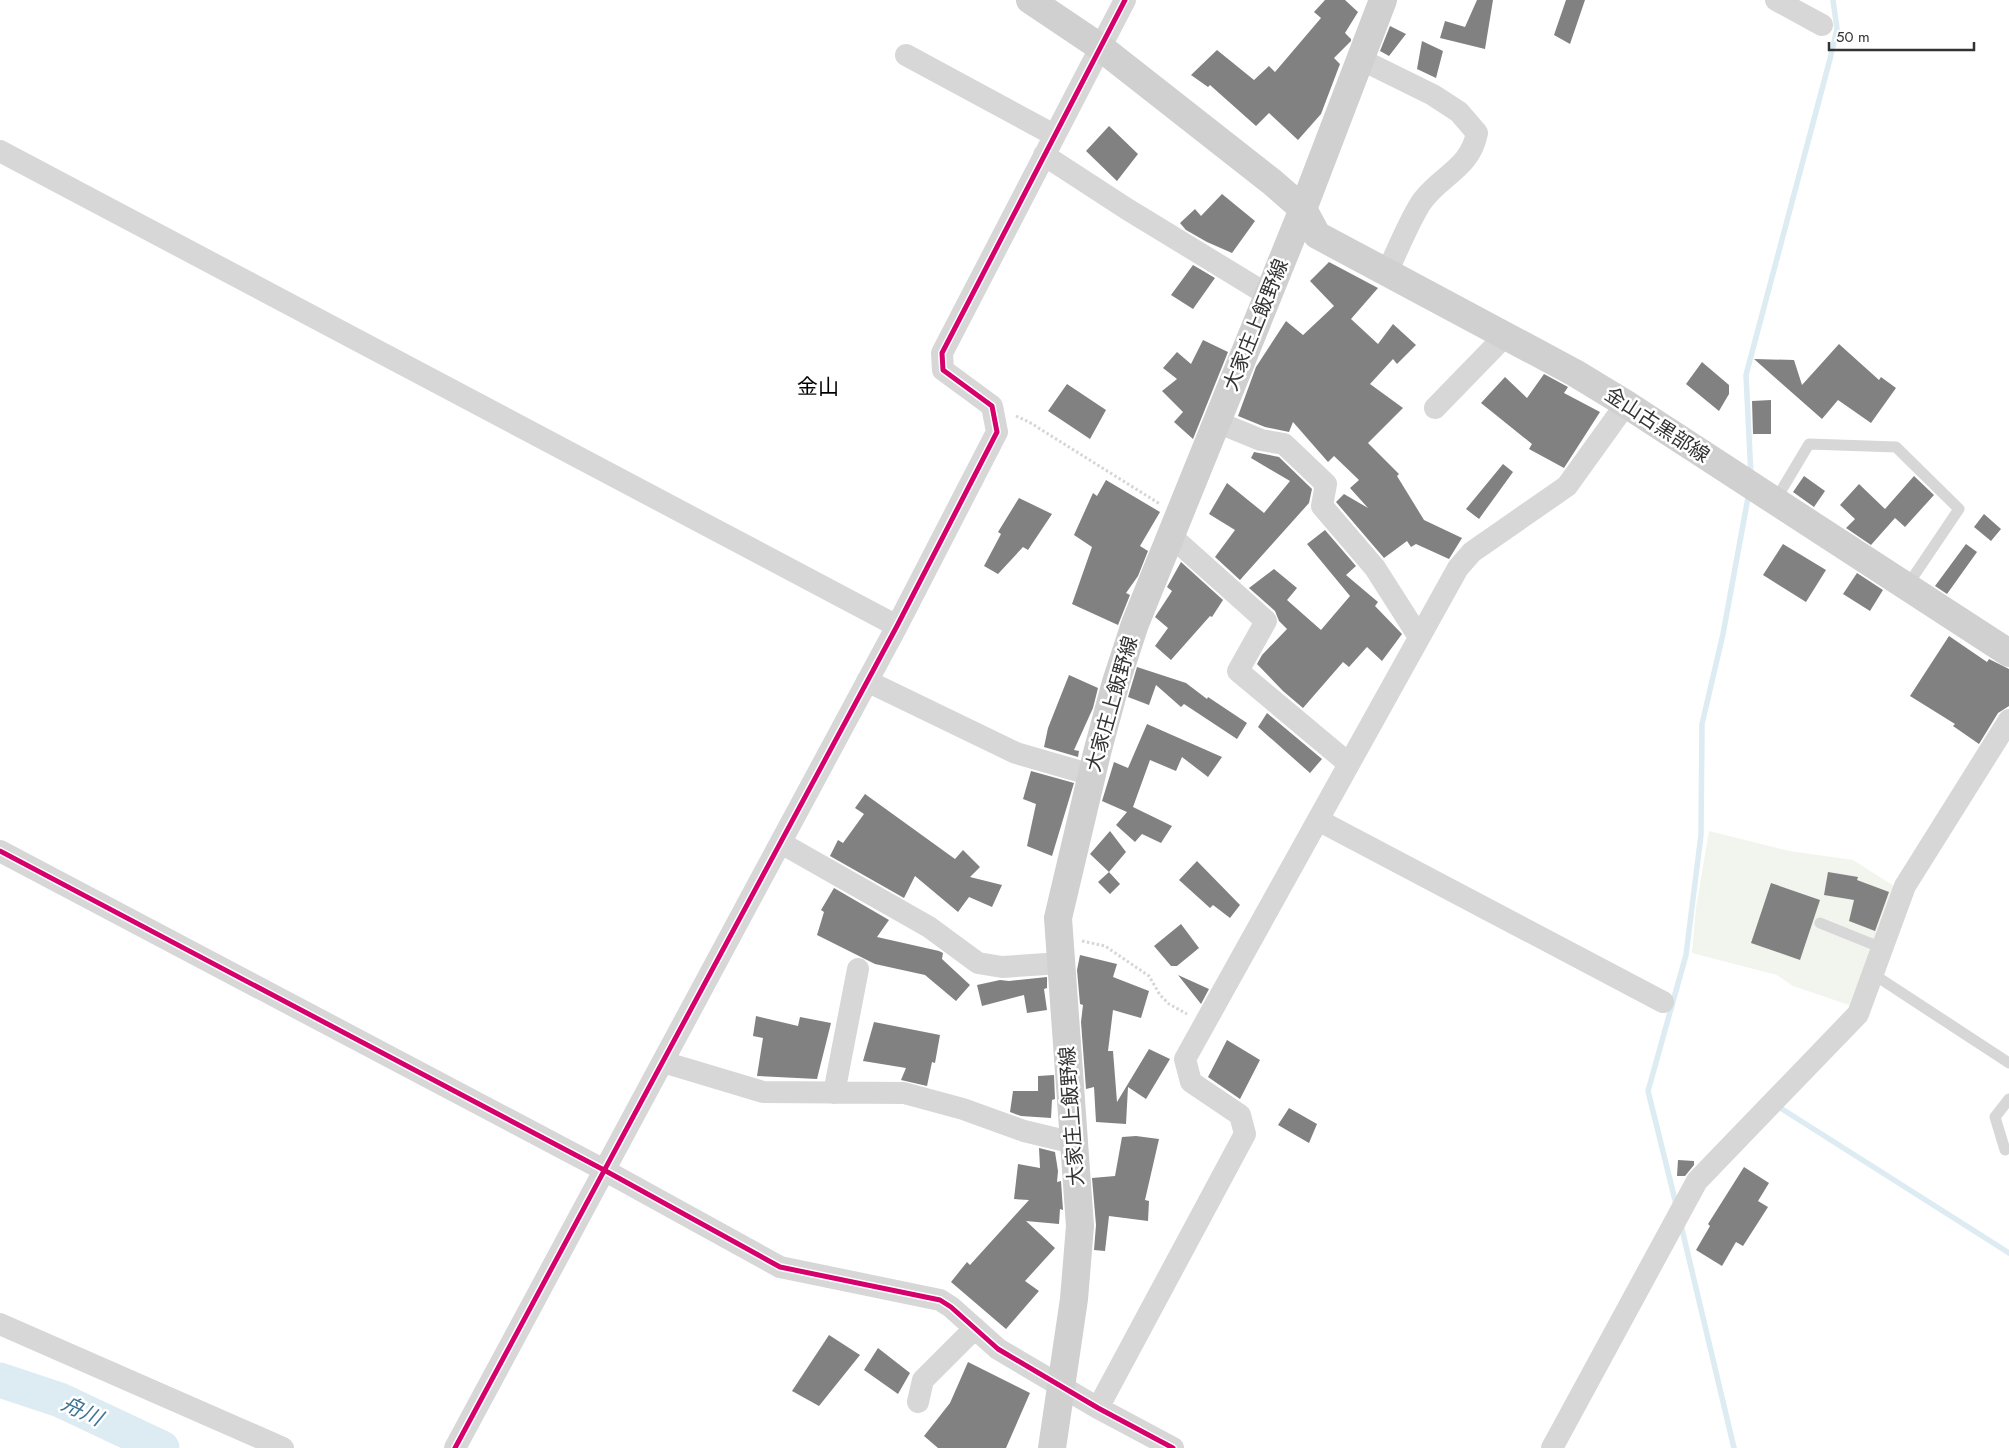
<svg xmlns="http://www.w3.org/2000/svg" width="2009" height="1448" font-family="Jost,'Noto Sans JP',sans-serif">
<rect width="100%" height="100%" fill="#fff"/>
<path fill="#f1f5ed" d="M1709 831 1789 851 1853 860 1897 888 1849 1005 1793 986 1777 975 1692 953 1696 908Z"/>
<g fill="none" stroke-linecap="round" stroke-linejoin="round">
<path stroke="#ddebf3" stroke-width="5.5" d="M1751 476 1746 375 1830 59 1837 29 1833 0
M1782 1109 2009 1253
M1676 1204 1648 1091 1686 955 1701 835 1702 724 1723 634 1749 492
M1681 1225 1734 1448"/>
<path stroke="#ddebf3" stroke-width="35" d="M0 1380 60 1400 162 1448"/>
</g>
<path fill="#818181" d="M1325 0H1345L1358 12 1345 33 1351 39V41L1334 58 1340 64 1321 114 1298 140 1269 113 1256 126 1210 85 1208 87 1191 75 1217 50 1254 80 1269 66 1275 72 1321 18 1314 12Z
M1477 0H1493L1485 49 1440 38 1445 21 1465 27Z
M1566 0H1585L1570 44 1554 35Z
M1390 26 1406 34 1389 56 1380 51Z
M1422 41 1443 51 1436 78 1417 69Z
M1109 126 1138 154 1117 181 1086 151Z
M1222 194 1255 221 1232 253 1207 242 1186 230 1180 223 1195 209 1201 216Z
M1329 262 1378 288 1351 319 1378 344 1393 324 1416 345 1397 364 1393 359 1370 384 1403 408 1368 443 1399 474 1397 476 1424 520 1462 538 1449 559 1416 544 1411 547 1407 541 1384 558 1336 502 1344 494 1368 508 1350 488 1359 480 1334 456 1328 462 1293 422 1289 432 1265 427 1238 416 1256 367 1286 321 1303 335 1334 306 1310 281Z
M1193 265 1215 278 1193 309 1171 295Z
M1203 340 1228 352 1193 439 1174 422 1183 412 1162 391 1177 379 1163 368 1177 352 1191 364Z
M1839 344 1879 380 1881 377 1896 388 1871 423 1838 400 1822 419 1754 359 1794 360 1802 385Z
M1702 362 1729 385V394L1719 411 1686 384Z
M1544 374 1568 387 1564 393 1600 412 1564 468 1529 449 1532 444 1481 403 1505 377 1527 398Z
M1067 384 1106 410 1090 439 1048 411Z
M1771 400V434H1753L1752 401Z
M1254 452 1279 457 1312 489 1309 503 1240 580 1215 557 1235 530 1209 514 1227 483 1264 513 1290 481 1251 458Z
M1503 464 1513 472 1479 519 1466 509Z
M1804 476 1825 491 1814 507 1793 492Z
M1914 476 1934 495 1905 527 1895 518 1871 545 1846 528 1855 519 1840 505 1859 484 1885 509Z
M1106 480 1160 512 1140 546 1148 551 1138 576 1126 593 1130 595 1118 625 1072 604 1092 547 1074 535 1093 493 1097 496Z
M1019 498 1052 514 1028 550 1023 547 998 574 984 566 1001 534 998 532Z
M1984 514 2001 529 1991 541 1974 527Z
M1325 530 1356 566 1346 575 1378 602 1375 606 1402 634 1382 661 1367 647 1349 667 1343 662 1303 708 1283 691 1257 664 1262 655 1287 629 1279 621 1275 611 1249 588 1274 569 1297 588 1287 600 1321 630 1350 596 1307 544Z
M1783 544 1826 570 1806 602 1763 575Z
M1966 544 1977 552 1947 594 1935 586Z
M1181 562 1223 600 1212 617 1210 616 1171 660 1155 646 1168 628 1155 617 1172 591 1167 587Z
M1857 573 1883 590 1870 611 1843 594Z
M1949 636 1987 662 1989 659 2009 669V706L1998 713 1979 744 1953 726 1955 724 1910 696Z
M1137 667 1186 683 1207 699 1208 697 1247 723 1237 739 1184 704 1181 707 1156 685 1149 705 1128 697Z
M1069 675 1098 688 1093 708 1074 750 1079 751 1078 757 1044 747 1048 728Z
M1267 713 1322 759 1310 773 1258 727Z
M1147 724 1222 757 1208 777 1182 757 1176 771 1150 760 1133 807 1172 826 1161 843 1142 834 1135 842 1116 825 1127 812 1102 801 1114 762 1128 768Z
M1031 771 1074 783 1052 856 1027 846 1036 804 1023 799Z
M865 794 955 859 963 850 980 867 970 877 1002 885 992 907 969 897 958 912 915 876 904 898 830 856 838 840 843 843 864 814 855 808Z
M1110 831 1126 852 1109 872 1090 854Z
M1197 861 1240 905 1230 918 1213 905 1210 908 1179 880Z
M1109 872 1120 884 1110 894 1098 882Z
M1828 872 1858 877 1857 880 1889 892 1875 931 1849 921 1854 900 1824 895Z
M1771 883 1820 900 1800 960 1751 943Z
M834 888 889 920 877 937 939 951 943 953 942 959 970 985 956 1001 925 975 875 964 817 935 824 912 821 910Z
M1181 924 1199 948 1177 966H1171L1154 946Z
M1080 955 1117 964 1113 977 1149 991 1141 1018 1113 1010 1108 1051H1113L1117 1102 1149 1049 1170 1059 1146 1099 1128 1087 1126 1124 1096 1122 1094 1087 1086 1089 1081 1022 1083 1005 1080 1004 1077 970Z
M1178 975 1209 989 1201 1004Z
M1047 977V988L1044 989 1047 1010 1027 1013 1024 995 982 1006 977 985 1000 980 1009 981Z
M756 1016 798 1026 800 1017 831 1023 817 1079 757 1076 763 1038 753 1036Z
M874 1022 940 1035 935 1063 932 1062 927 1086 901 1080 906 1068 863 1061Z
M1227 1040 1260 1060 1240 1099 1208 1077Z
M1054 1075 1055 1099 1052 1100 1051 1118 1021 1116 1010 1112 1013 1091H1038V1076Z
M1289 1108 1317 1124 1309 1143 1278 1125Z
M1136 1136 1159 1139 1145 1200 1149 1201 1148 1221 1109 1216 1105 1251 1094 1250 1096 1225 1092 1178 1115 1176 1122 1137Z
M1039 1148 1055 1152 1058 1171 1057 1182 1061 1181 1063 1210 1060 1209 1059 1224 1026 1221 1055 1248 1025 1281 1039 1291 1006 1329 951 1282 967 1262 970 1265 1029 1200 1014 1199 1018 1164 1040 1168Z
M1678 1160 1694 1161V1165L1685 1176H1677Z
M1744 1167 1769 1183 1758 1201 1768 1207 1743 1246 1736 1242 1722 1266 1696 1250 1710 1226 1708 1224Z
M829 1335 860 1355 819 1406 792 1391Z
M878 1348 910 1373 898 1394 864 1370Z
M968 1362 1030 1393 1006 1448H938L924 1436 950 1403Z"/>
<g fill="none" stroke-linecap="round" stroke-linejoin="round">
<path stroke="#d6d6d6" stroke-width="3" stroke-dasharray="2.5 2.5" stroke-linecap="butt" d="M1016 416 1029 422 1160 504
M1082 941 1105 946 1149 976 1160 995 1169 1004 1187 1014"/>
<path stroke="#d7d7d7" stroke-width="11" d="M1775 501 1809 444 1896 447 1959 509 1907 586
M1820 923 1882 948
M1873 974 2009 1063
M2005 1150 1995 1117 2009 1099"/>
<path stroke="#d7d7d7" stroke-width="22" d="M1776 0 1822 25
M906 55 1054 135
M1360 59 1433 95 1459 112 1477 133C1470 168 1443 174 1423 200 1411 216 1397 252 1387 272
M0 151 897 626
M1044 155 1127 209 1268 295
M1435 408 1505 336
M1217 422 1261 440 1284 444 1326 484 1322 506 1375 568 1419 637
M1171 536 1266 621 1238 671 1349 764
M867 681 1016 753 1092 775
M1318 820 1663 1002
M781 843 929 927 978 963 1002 967 1061 963
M0 851 604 1170 780 1267 940 1300 951 1307 998 1349 1098 1408 1173 1448
M663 1062 763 1092 904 1093 963 1109 1024 1131 1074 1143
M834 1093 858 969
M0 1324 283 1448
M918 1402 923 1380 975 1328
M1098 1408 1245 1134 1240 1115 1191 1082 1185 1059 1458 568 1472 552 1567 486 1626 404
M455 1448 897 626 997 432 992 406 943 370 942 353 1125 0
M1552 1448 1697 1181 1858 1014 1905 886 2009 720"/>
<path stroke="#d0d0d0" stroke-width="28" d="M1030 0 1100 47 1272 182 1303 209 1317 235 1575 373 1626 404 2009 653
M1052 1448 1074 1299 1080 1226 1058 918 1097 753 1116 682 1135 624 1303 209 1383 0"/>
<g stroke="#fff" stroke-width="8">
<path id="cycleway" d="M0 851 604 1170 780 1267 940 1300 951 1307 998 1349 1098 1408 1173 1448
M455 1448 897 626 997 432 992 406 943 370 942 353 1125 0"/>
</g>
<use href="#cycleway" stroke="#d6006c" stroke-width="5"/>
</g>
<g text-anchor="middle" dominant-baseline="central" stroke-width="5" stroke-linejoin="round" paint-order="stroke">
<g font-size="20" fill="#333" stroke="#fff">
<text transform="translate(1256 325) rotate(-68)">大家庄上飯野線</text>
<text transform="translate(1657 425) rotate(33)">金山古黒部線</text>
<text transform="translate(1112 704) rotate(-74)">大家庄上飯野線</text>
<text transform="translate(1072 1116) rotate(-94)">大家庄上飯野線</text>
</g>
<g font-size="21" fill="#000" stroke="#fff">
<text x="818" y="387">金山</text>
</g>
<g font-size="21" font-style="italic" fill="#3f7597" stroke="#fff">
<text transform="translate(82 1411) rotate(25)">舟川</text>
</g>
</g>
<path d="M1829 42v8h145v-8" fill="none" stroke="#333333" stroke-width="2.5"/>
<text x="1836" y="42" font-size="15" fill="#333333" stroke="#ffffff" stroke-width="4" paint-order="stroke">50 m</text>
</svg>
